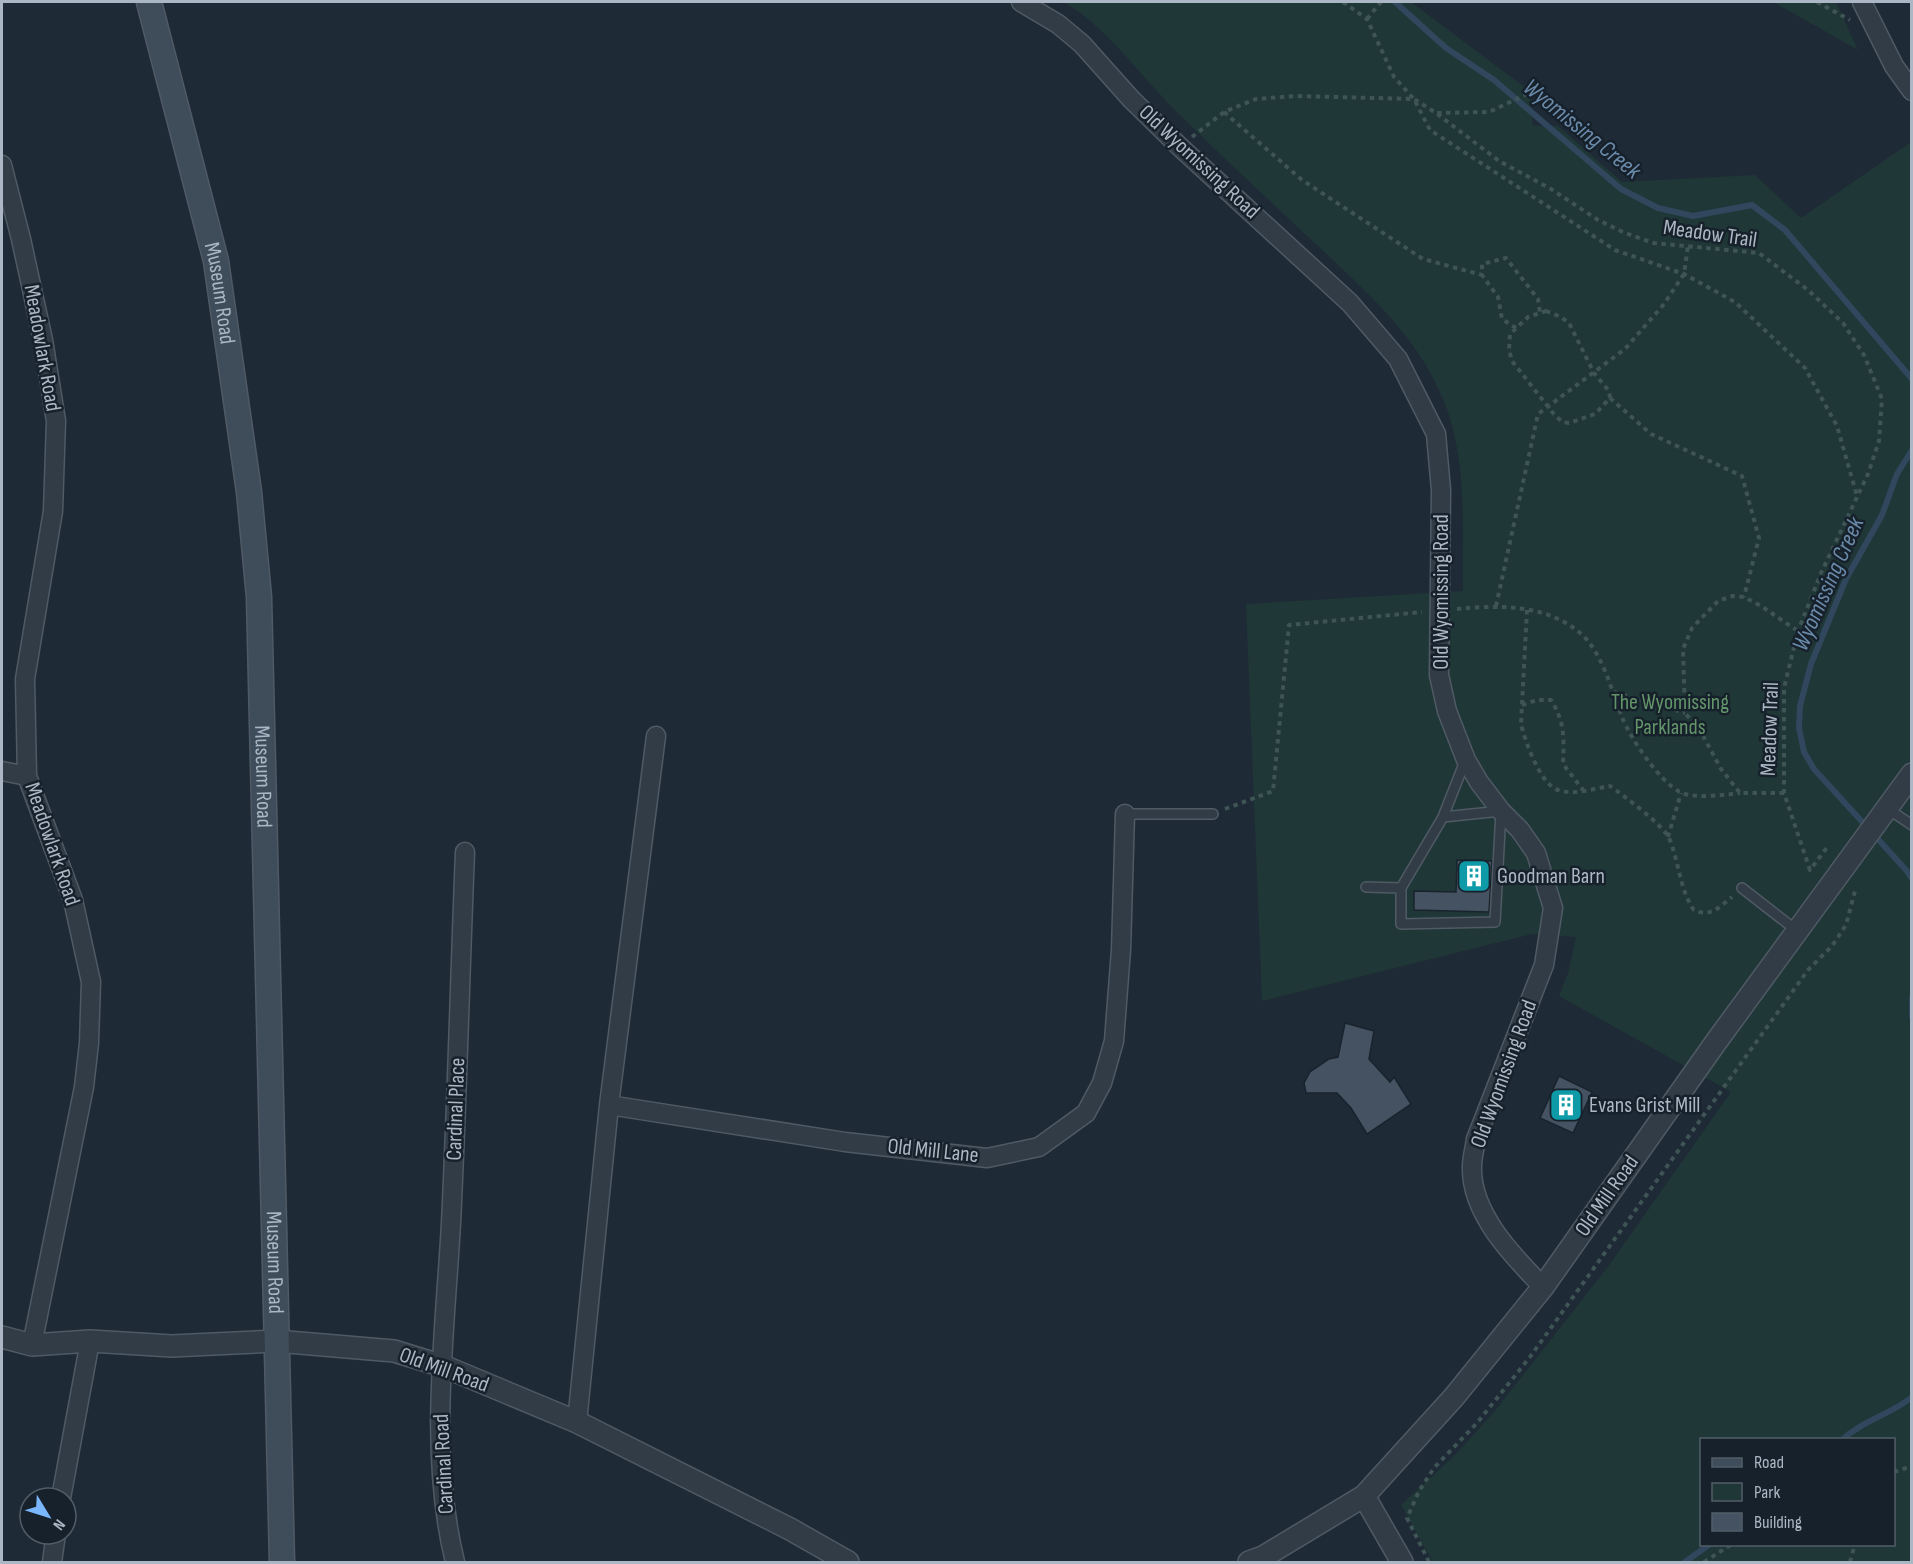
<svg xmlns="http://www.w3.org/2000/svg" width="1913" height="1564" font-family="'Sofia Sans Condensed',sans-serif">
<rect width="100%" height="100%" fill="#1e2a36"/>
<path fill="#203737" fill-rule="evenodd" d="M1064 2H1411L1531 92 1533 126H1558L1622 182 1755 175 1801 218 1911 142V1562H1433L1401 1505 1454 1456 1494 1412 1607 1268 1731 1092 1559 996 1568 973 1576 937 1532 934 1262 1001 1246 604 1463 591C1462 527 1468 459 1443 399 1417 335 1367 293 1318 246 1271 202 1223 158 1177 112 1140 76 1109 29 1064 2ZM1702 1440H1894V1544H1702Z
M1773 2H1836L1858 50Z"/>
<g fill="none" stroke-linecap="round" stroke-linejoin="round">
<path stroke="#30475e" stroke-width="6" d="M1395 2 1446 48 1494 80 1621 189 1658 208 1693 216 1752 205 1785 230 1912 379
M1912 450 1897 474 1882 515 1846 579 1811 664 1800 706 1799 728 1804 752 1814 769 1907 871 1912 879
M1912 997V1017
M1842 1440C1863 1420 1890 1415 1912 1397
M1685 1562 1710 1544"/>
</g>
<path fill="#445261" stroke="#19232d" stroke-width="1.5" d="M1457 860 1492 861 1489 912 1414 910V891L1456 892Z
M1345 1023 1374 1031 1369 1059 1390 1082 1394 1077 1411 1104 1367 1134 1351 1108 1337 1093H1306L1304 1083 1310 1072 1329 1059 1338 1057Z
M1559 1076 1592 1092 1573 1133 1540 1118Z"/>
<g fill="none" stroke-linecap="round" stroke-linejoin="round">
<g stroke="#4f5a65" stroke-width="12">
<path id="service" d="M1888 809 1912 825
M1125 814H1213
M1443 817 1465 761
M1366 887 1401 888 1443 817 1501 811 1495 922 1401 924V888
M1742 888 1796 930"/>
</g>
<g stroke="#4f5a65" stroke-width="21">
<path id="minor" d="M1021 2 1058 24 1082 44 1131 99 1180 147 1350 303 1398 359 1436 434 1441 490 1439 675 1447 711 1466 760 1479 782 1501 811 1520 830 1536 853 1553 908 1544 965 1476 1139C1475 1148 1472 1157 1472 1166 1470 1213 1513 1256 1543 1287
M1862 2 1894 66 1912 91
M2 165 21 239 43 340 56 421 53 511 25 679 27 776 73 900 91 982 89 1043 84 1087 32 1345
M2 771 27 776
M609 1105 656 736
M577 1422 609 1105 845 1142 987 1158 1039 1147 1086 1113 1102 1083 1114 1041 1121 950 1125 814
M61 1498 90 1341
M52 1562 56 1534
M455 1562C428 1452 445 1335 451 1223 457 1100 460 976 465 852"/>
</g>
<g stroke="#4f5a65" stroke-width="24">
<path id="tertiary" d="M2 1337 32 1345 90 1341 172 1346 276 1341 394 1351 443 1366 577 1422 790 1529 848 1562
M1364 1496 1402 1562
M1249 1562 1263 1557 1364 1496 1454 1397 1543 1287 1716 1042 1912 774"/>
</g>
<g stroke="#4f5a65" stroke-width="27">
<g id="secondary">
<path id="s1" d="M149 2 216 261 249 492 259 597 282 1562"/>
</g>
</g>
<path stroke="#3e5455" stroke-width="4" stroke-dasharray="4.5 4.5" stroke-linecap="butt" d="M1343 2 1367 19 1394 77 1414 99 1430 130 1615 250 1684 274 1735 302 1805 368 1837 426 1857 496
M1817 2 1850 20
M1367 19 1381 2
M1224 112 1302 180 1423 259 1482 275
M1437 113 1489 112 1542 87
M1192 137 1224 112 1256 99 1295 96 1414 99 1436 113 1499 161 1551 189 1598 220 1625 233 1654 243 1759 253 1808 290 1843 323 1864 355 1882 399 1879 441 1868 474 1821 573 1798 631 1784 688V793L1810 870 1828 846
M1546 311 1561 317 1569 323 1594 373 1609 391 1610 398 1595 414 1569 423 1562 422 1553 413 1512 361 1509 350 1510 334 1528 317Z
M1516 328 1502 319 1498 297 1482 275V264L1506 258 1538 299 1540 313
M1610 398 1651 434 1742 476 1759 538 1744 597
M1496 606 1538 414 1625 349 1664 304 1684 274 1688 246
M1457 609C1498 605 1545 604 1579 632 1603 652 1611 690 1622 717 1630 738 1660 782 1680 792 1693 799 1725 795 1740 793
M1527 610 1521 724C1525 741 1540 784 1558 790 1573 796 1595 788 1610 786 1623 795 1663 825 1669 838 1679 861 1679 887 1693 909 1710 919 1719 907 1732 897
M1614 692 1685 713
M1522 705 1537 700H1551C1565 722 1564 738 1563 764L1583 790
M1784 793H1740L1721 769 1701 732 1685 713 1683 649 1692 628 1718 601 1733 596 1744 597 1761 606 1798 631
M1225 809 1273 791 1289 625 1422 612
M1668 837 1681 793
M1894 1472 1912 1466
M1429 1562 1407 1518 1419 1491 1434 1468 1477 1423 1530 1357 1808 970 1832 946 1846 925 1856 887
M1704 1562 1732 1544
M1850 1562 1855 1544"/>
<use href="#service" stroke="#323c47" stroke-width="9"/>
<use href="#minor" stroke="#323c47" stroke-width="18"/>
<use href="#tertiary" stroke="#323c47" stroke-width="21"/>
<use href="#secondary" stroke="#3f4c5a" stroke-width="24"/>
</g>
<defs>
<g id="building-square" transform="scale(1.725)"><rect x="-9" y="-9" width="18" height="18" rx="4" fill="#0f9aa8" stroke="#17212b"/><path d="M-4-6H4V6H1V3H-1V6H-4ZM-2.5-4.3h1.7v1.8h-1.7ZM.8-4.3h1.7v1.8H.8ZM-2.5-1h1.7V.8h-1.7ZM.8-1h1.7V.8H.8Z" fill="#fff"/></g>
</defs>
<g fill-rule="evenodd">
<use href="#building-square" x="1474" y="876"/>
<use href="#building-square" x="1566" y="1105"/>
</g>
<g text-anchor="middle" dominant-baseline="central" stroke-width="5" stroke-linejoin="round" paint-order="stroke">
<g font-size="22" fill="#abb7c4" stroke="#17212b">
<text transform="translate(1199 162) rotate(43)">Old Wyomissing Road</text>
<text transform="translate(1710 234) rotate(8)">Meadow Trail</text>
<text stroke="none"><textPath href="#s1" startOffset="300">Museum Road</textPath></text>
<text transform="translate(42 348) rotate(80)">Meadowlark Road</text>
<text transform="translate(1441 592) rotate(-90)">Old Wyomissing Road</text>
<text transform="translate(1770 729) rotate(-88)">Meadow Trail</text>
<text stroke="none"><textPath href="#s1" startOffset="786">Museum Road</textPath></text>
<text transform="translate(52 844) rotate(71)">Meadowlark Road</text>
<text transform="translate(1504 1074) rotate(-70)">Old Wyomissing Road</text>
<text transform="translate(456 1109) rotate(-88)">Cardinal Place</text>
<text transform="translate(933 1151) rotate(6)">Old Mill Lane</text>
<text transform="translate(1607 1196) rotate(-55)">Old Mill Road</text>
<text stroke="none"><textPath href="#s1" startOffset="1272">Museum Road</textPath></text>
<text transform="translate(444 1370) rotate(20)">Old Mill Road</text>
<text transform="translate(444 1464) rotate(-93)">Cardinal Road</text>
</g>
<g font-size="22" fill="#63956a" stroke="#17212b">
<text x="1670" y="702">The Wyomissing<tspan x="1670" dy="25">Parklands</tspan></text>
</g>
<g font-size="22" fill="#abb7c4" stroke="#17212b" text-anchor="start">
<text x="1497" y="876">Goodman Barn</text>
<text x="1589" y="1105">Evans Grist Mill</text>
</g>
<g font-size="24" font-style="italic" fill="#6a8aaa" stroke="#17212b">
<text transform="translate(1582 129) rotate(39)">Wyomissing Creek</text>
<text transform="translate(1828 584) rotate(-66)">Wyomissing Creek</text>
</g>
</g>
<rect width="1913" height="1564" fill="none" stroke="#abb7c4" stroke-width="6"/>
<rect x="1700" y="1438" width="195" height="108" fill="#17212b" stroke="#525d68" stroke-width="1.5"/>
<rect x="1712" y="1458" width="30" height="9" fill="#3f4c5a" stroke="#525d68" stroke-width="1.5"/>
<text x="1754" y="1468" font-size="18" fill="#abb7c4">Road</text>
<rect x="1712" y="1483" width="30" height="18" fill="#203737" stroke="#525d68" stroke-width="1.5"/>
<text x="1754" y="1498" font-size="18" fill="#abb7c4">Park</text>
<rect x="1712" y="1513" width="30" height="18" fill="#445261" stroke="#525d68" stroke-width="1.5"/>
<text x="1754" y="1528" font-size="18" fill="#abb7c4">Building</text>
<g transform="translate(48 1516) rotate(128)"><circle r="28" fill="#17212b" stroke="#525d68" stroke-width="1.5"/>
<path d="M0-4.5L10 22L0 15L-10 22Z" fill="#79b6fc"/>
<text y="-9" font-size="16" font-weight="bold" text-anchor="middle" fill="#abb7c4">N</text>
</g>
</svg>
